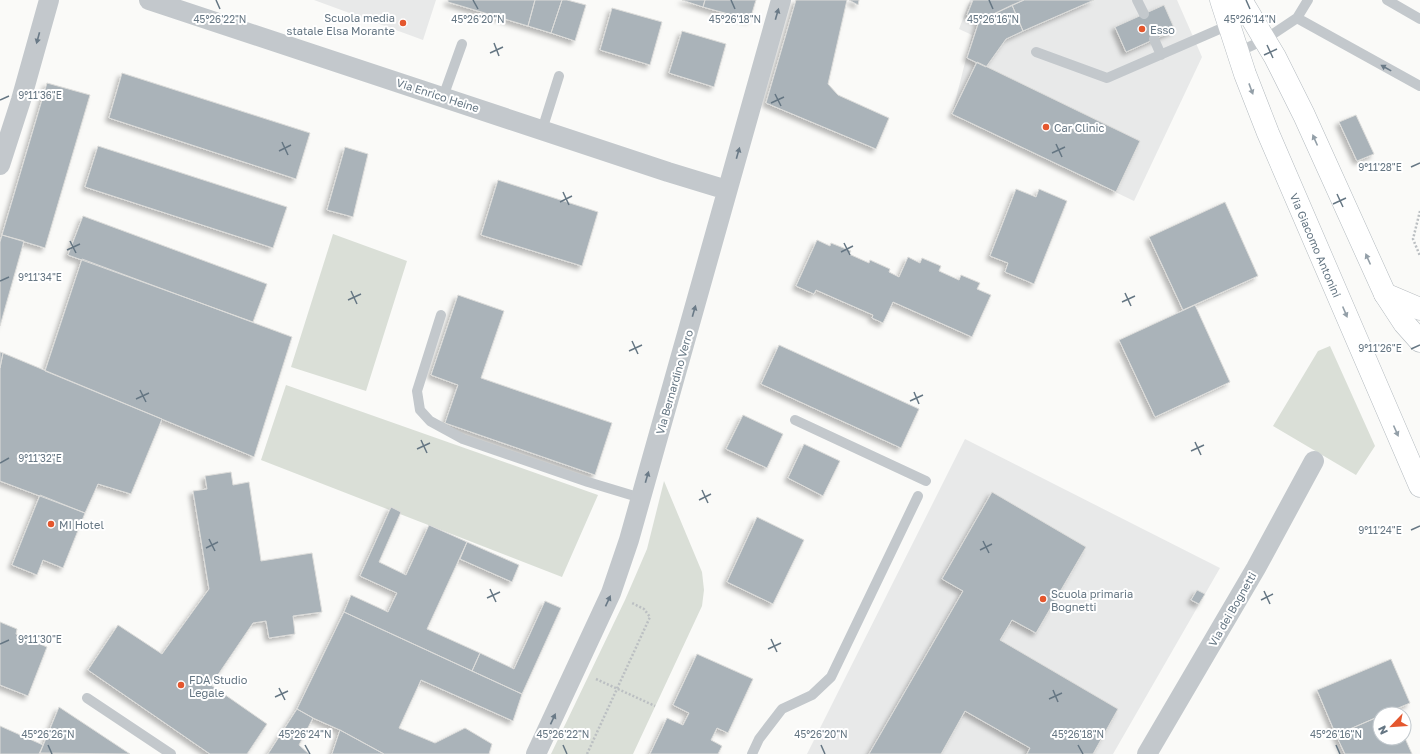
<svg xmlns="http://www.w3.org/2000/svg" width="1420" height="754" font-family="'Golos Text',sans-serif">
<defs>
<filter id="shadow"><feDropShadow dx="-3.5" dy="3.5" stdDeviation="2" flood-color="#0004"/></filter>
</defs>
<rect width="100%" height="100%" fill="#fafaf8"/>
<path fill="#e8e9e9" d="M314 0H436L423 40Z
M970 0H1177L1202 57 1134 201 952 114 972 35 959 29Z
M965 439 1220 568 1113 754H807Z"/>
<path fill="#dadfd7" d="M333 234 407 261 366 391 291 367Z
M1330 346 1375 446 1356 475 1273 426 1318 351Z
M286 385 598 495 562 577 261 460Z
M664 481 702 572 704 590 702 606 633 754H551L625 600 647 549Z"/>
<path fill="#aab3b9" stroke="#dcdcda" filter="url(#shadow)" d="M448 0H535L528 26 448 2Z
M535 0H562L551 33 528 26Z
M562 0H567L586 5 575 41 551 33Z
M682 0H705L703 7Z
M705 0H756L750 20 703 7Z
M796 0H847L828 84 838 95 889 118 876 149 766 103Z
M849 0H859L858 5Z
M973 0H1024L979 21 967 15Z
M1024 0H1094L1023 31 1012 5Z
M1012 5 1023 31 1006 39 986 67 967 58 979 21Z
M1164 5 1175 30 1126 52 1115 27Z
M612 8 662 22 650 65 600 50Z
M682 31 726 44 714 87 669 73Z
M977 62 1140 141 1116 192 952 114Z
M122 73 310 133 296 179 109 118Z
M47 83 90 95 45 248 2 235Z
M1356 115 1374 154 1357 161 1339 122Z
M98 146 287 207 273 248 85 187Z
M345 147 368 154 353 217 327 210Z
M498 180 598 212 582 266 481 235Z
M1016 189 1036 197 1039 189 1067 201 1034 284 1005 272 1008 263 990 256Z
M1225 202 1258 276 1183 310 1149 237Z
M83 216 267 284 253 322 68 255Z
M2 235 24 241 0 326V242Z
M817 240 830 246 831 243 851 251 849 254 869 263 870 260 890 269 889 272 899 277 908 257 920 263 922 258 941 266 939 271 959 280 961 275 980 283 977 289 991 295 972 337 893 302 883 323 872 318 873 315 816 290 814 294 796 286Z
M82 259 292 337 254 457 45 371Z
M458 295 504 311 481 378 612 423 595 475 445 423 458 385 431 375Z
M1195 305 1230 382 1155 417 1119 340Z
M779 345 919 409 901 448 761 384Z
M0 352 3 353 0 368Z
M3 353 162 419 131 494 98 484 85 513 0 481V368Z
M743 415 783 434 767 468 726 449Z
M804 444 840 461 823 496 788 478Z
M231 472 233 485 249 482 261 561 312 553 322 612 293 616 295 634 269 638 266 621 253 623 211 685 267 724 247 754H210L88 670 118 625 162 654 209 589 193 491 207 489 205 476Z
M992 492 1086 547 1036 633 1012 620 1000 640 1118 709 1093 754H1027L1030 748 965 711 941 754H869L963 591 942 579Z
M40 495 85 513 63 568 43 560 37 575 12 565Z
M391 507 401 512 379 562 406 575 429 525 467 542 427 629 480 653 472 671 344 612 351 595 388 612 397 593 360 576Z
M757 517 804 540 773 604 727 582Z
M467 542 519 565 512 582 460 559Z
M1197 590 1205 594 1199 604 1191 600Z
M545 601 561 608 522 694 472 671 480 653 514 669Z
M344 612 522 694 513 721 421 680 399 728 435 743 465 728 492 744 489 754H384L340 730 313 718 297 709Z
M0 622 17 629 16 634 47 647 28 696 0 685Z
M697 654 753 679 728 733 717 728 711 740 722 746 718 754H650L667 718 683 725 689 713 673 705Z
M1391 659 1410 703 1384 714H1380V716L1336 735 1317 690Z
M59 707 130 754 40 753Z
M297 709 313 718 299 745 309 754H268Z
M1380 716V738H1404V736L1412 754H1345L1336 735Z
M0 726 43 745 39 754H0Z
M340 730 384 754H332Z"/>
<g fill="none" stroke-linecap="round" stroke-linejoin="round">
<g stroke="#b3babf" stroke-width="23">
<g id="secondary">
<path id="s1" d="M1221 0 1245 74 1268 133 1420 486"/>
<path d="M1241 0 1275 57 1304 115 1385 294 1404 323 1420 341"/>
</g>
</g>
<g stroke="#b5babe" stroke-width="23">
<path id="primary" d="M1385 294 1420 309"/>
</g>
<path stroke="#bbbfc2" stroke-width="2.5" stroke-dasharray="2 2" stroke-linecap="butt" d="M1420 211 1413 239 1420 256
M596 679 655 706
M587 754 650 617 644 609 632 603"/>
<path stroke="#c3c8cc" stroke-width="10" d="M1137 0 1144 14
M1308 0 1297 18 1420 86
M1387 0 1420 19
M1154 39 1161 55
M1036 52 1107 78 1229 25
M1238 52 1264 40 1297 18
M443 97 462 44
M542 130 559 76
M441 315 417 391 420 410 430 421 463 439 588 482 641 498
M795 420 926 481
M87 698 171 754
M752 754 759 739 782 709 812 695 831 677 918 496"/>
<path stroke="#c3c8cc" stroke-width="20" d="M149 0 668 172 727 190
M0 165 21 100 49 0
M536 754 611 593 629 540 781 0
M1147 754 1256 568 1314 461"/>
<use href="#secondary" stroke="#fff" stroke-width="22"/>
<use href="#primary" stroke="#fff" stroke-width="22"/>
</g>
<defs><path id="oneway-solid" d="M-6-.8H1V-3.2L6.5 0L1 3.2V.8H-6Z"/></defs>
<g fill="#6a7a87">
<use href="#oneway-solid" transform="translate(777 14) rotate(-74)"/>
<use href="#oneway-solid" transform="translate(38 38) rotate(105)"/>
<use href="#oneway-solid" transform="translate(1386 68) rotate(-151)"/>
<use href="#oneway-solid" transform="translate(738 153) rotate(-74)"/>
<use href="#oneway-solid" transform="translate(694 311) rotate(-74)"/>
<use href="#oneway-solid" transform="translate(647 477) rotate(-74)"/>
<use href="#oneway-solid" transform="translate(608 601) rotate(-65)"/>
<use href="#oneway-solid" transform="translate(553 719) rotate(-65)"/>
</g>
<g fill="#939fa8">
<use href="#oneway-solid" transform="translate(1251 89) rotate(70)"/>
<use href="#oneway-solid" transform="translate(1315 140) rotate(-114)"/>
<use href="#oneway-solid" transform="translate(1368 259) rotate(-114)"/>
<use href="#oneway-solid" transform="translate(1345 312) rotate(67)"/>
<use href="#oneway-solid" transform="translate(1396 431) rotate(66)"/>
</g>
<path fill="none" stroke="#657683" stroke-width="1.5" d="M216 0 220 9M473 0 478 9M731 0 735 9M989 0 993 9M1246 0 1250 9M494 43 499 56M1267 45 1273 58M490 53 503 47M1264 55 1277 49M775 94 781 106M0 100 9 96M771 103 784 97M282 142 288 155M1056 144 1062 157M279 151 291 145M1052 153 1065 147M1411 167 1420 163M563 192 569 205M1337 194 1343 207M560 202 572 196M1333 204 1346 198M70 241 76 253M844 243 850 255M67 250 80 244M841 252 853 246M0 281 9 277M351 291 357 304M1125 293 1131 306M348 300 361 294M1122 302 1135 296M632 341 638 354M1411 349 1420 345M629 351 642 345M140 390 146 402M914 392 919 404M136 399 149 393M910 401 923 395M421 440 427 453M1195 442 1201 455M417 449 430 443M1191 451 1204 445M0 463 9 458M702 490 708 503M699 500 711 494M1411 530 1420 526M209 539 215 551M983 541 989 553M206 548 218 542M980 550 992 544M490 589 496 602M1264 591 1270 604M487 598 500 592M1261 600 1273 594M771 639 777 652M0 644 9 640M768 649 781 643M279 688 285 700M1053 690 1058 702M275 697 288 691M1049 699 1062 693M48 745 52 754M305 745 310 754M563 745 567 754M821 745 825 754M1078 745 1083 754M1336 745 1340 754"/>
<g fill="#e4572e" stroke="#fff" stroke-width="1.5">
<circle cx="403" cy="23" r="4"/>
<circle cx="1142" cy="29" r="4"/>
<circle cx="1046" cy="127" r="4"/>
<circle cx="51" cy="524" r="4"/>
<circle cx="1043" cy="599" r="4"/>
<circle cx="181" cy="685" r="4"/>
</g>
<g text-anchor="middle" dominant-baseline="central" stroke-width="4" stroke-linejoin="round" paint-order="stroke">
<g font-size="11" fill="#657683" stroke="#fff" text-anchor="start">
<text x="395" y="17" text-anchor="end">Scuola media<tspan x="395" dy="13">statale Elsa Morante</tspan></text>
<text x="1150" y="29">Esso</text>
<text x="1054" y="127">Car Clinic</text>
<text x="59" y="524">MI Hotel</text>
<text x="1051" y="593">Scuola primaria<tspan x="1051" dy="13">Bognetti</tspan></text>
<text x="189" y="679">FDA Studio<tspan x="189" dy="13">Legale</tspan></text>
</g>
<g font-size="11" fill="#657683" stroke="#fff">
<text transform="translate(438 95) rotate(18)">Via Enrico Heine</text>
<text stroke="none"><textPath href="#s1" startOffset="263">Via Giacomo Antonini</textPath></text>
<text transform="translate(674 382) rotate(-74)">Via Bernardino Verro</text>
<text transform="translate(1232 609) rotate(-60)">Via dei Bognetti</text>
</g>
</g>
<g font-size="10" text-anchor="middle" fill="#657683" stroke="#fff" stroke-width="4" stroke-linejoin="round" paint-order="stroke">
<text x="220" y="23">45°26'22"N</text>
<text x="478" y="23">45°26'20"N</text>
<text x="735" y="23">45°26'18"N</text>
<text x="993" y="23">45°26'16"N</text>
<text x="1250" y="23">45°26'14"N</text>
<text x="40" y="99">9°11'36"E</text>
<text x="1380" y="171">9°11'28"E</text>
<text x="40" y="281">9°11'34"E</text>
<text x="1380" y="352">9°11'26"E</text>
<text x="40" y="462">9°11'32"E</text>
<text x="1380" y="534">9°11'24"E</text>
<text x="40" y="643">9°11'30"E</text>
<text x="48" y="738">45°26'26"N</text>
<text x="305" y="738">45°26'24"N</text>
<text x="563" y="738">45°26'22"N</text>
<text x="821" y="738">45°26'20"N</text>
<text x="1078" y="738">45°26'18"N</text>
<text x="1336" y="738">45°26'16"N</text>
</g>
<g transform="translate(1392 726) rotate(245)"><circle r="19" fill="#ffffff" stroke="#c1c8cd"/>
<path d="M0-3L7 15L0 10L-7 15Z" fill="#e4572e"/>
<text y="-6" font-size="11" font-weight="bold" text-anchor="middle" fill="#657683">N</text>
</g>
</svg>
